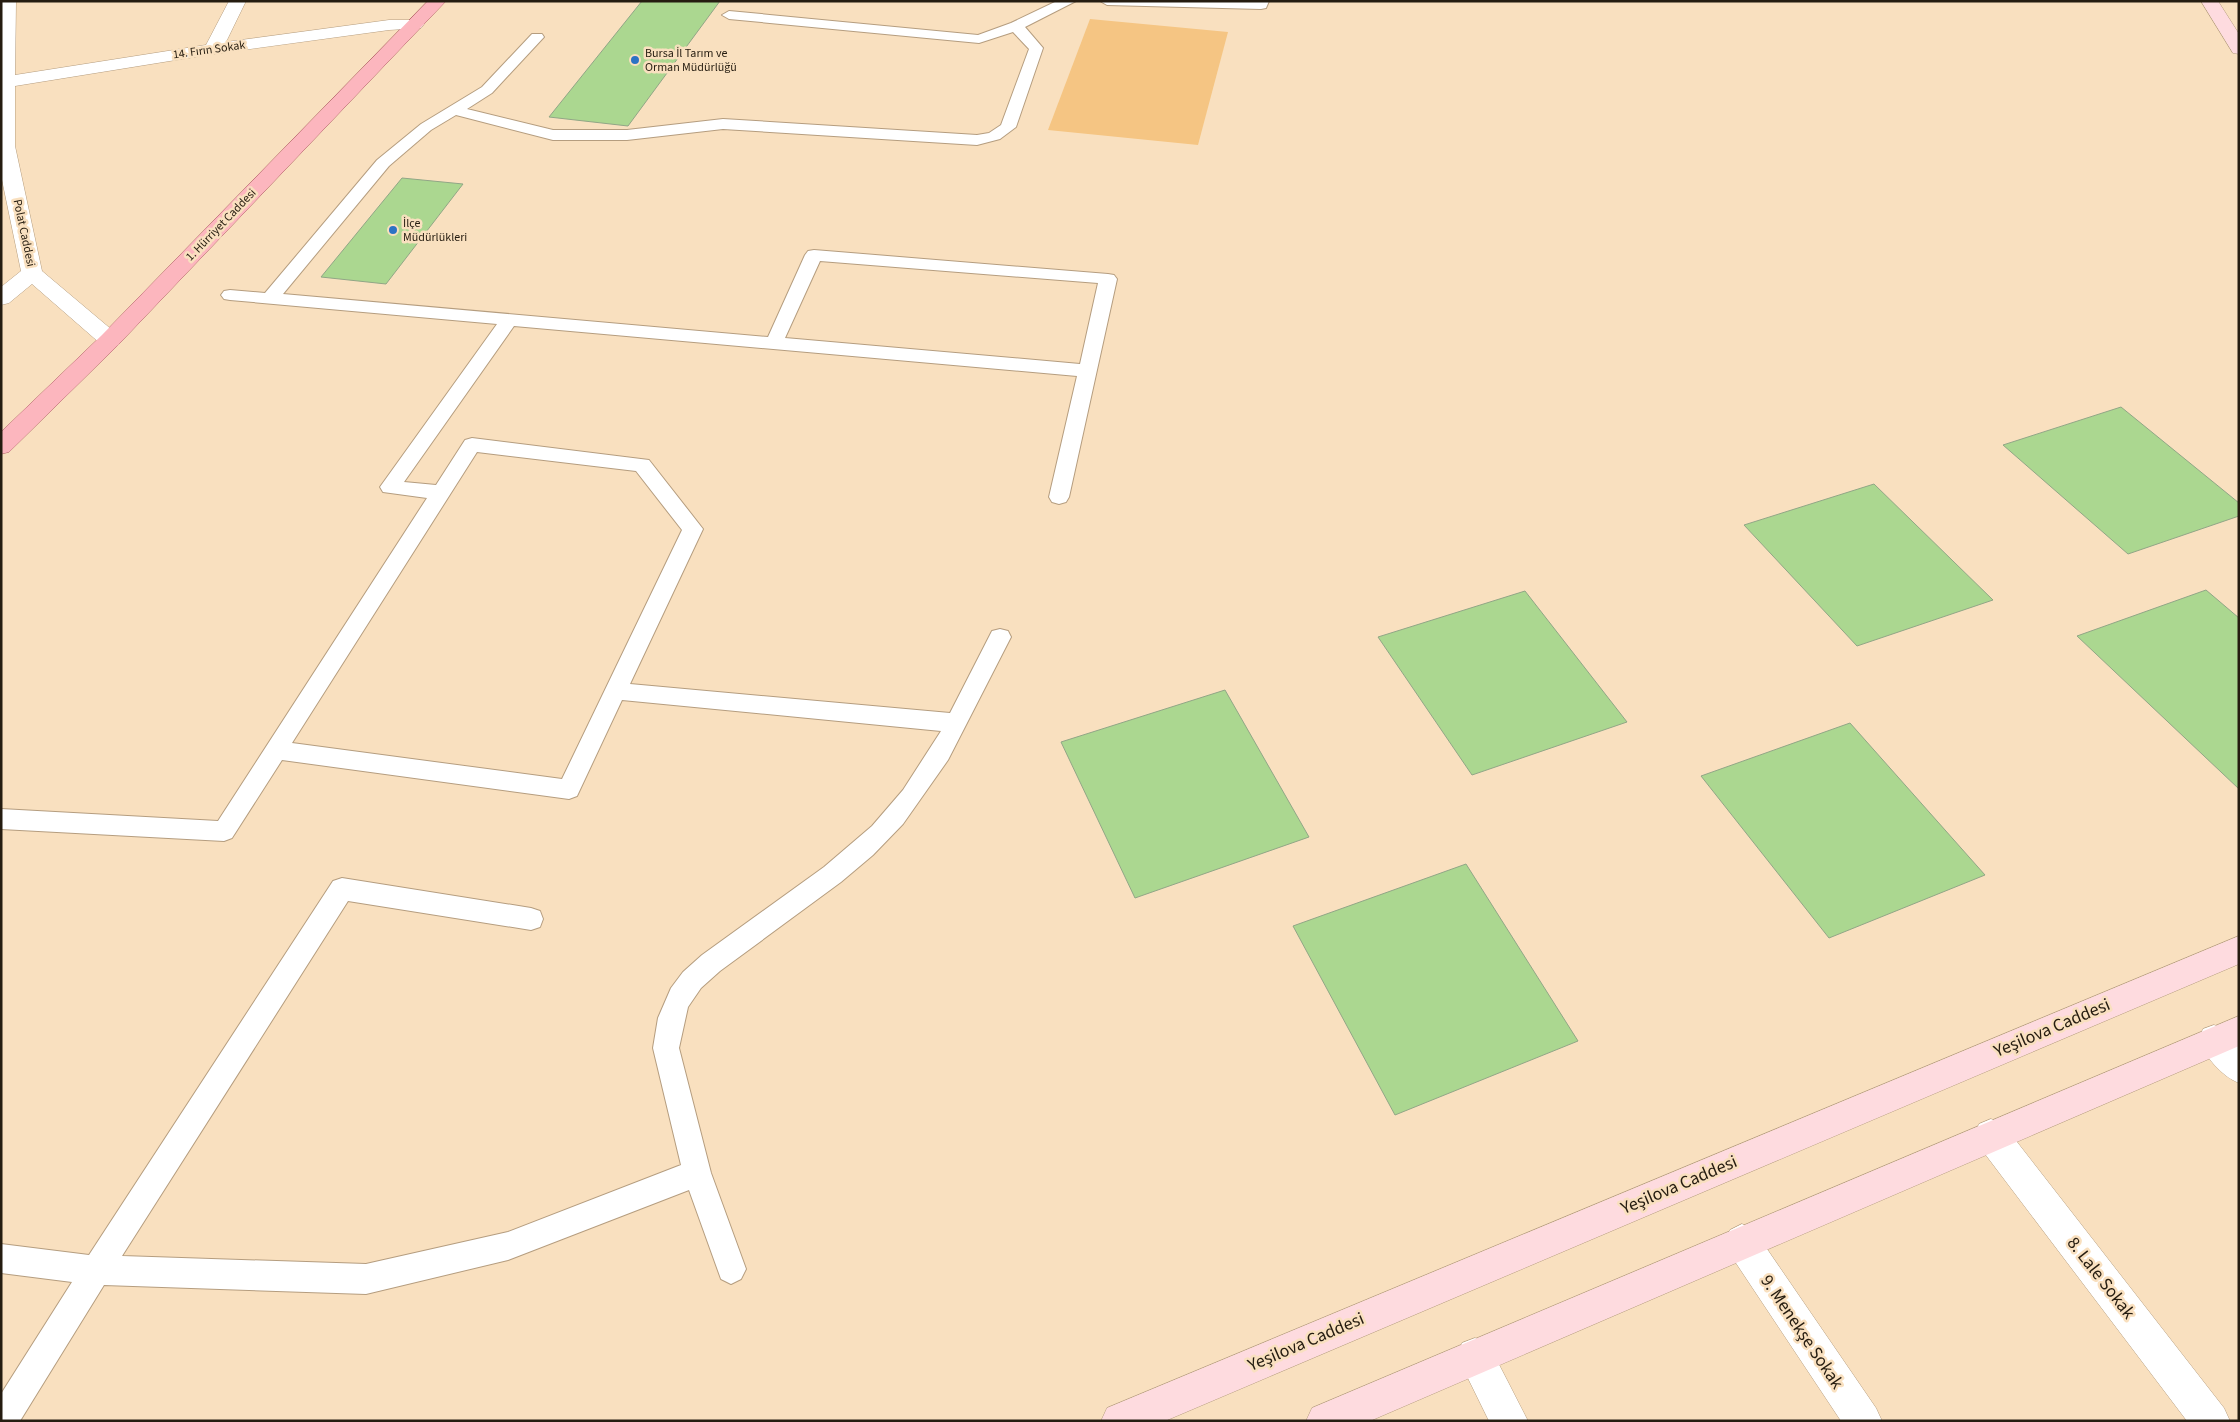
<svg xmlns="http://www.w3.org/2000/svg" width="2240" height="1422" font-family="'Source Sans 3',sans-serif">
<rect width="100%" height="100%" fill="#f9e0bf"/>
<path fill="#f5c583" d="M1090 19 1228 32 1198 145 1048 130Z"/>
<path fill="#abd790" stroke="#91a686" d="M642 1H720L628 126 549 117Z
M402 178 463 184 386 284 321 277Z
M2121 407 2239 503V516L2128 554 2003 445Z
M1874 484 1993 600 1857 646 1744 525Z
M2206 590 2239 618V789L2077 636Z
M1525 591 1627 722 1472 775 1378 637Z
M1225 690 1309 837 1135 898 1061 742Z
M1850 723 1985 875 1829 938 1701 776Z
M1466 864 1578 1041 1395 1115 1293 926Z"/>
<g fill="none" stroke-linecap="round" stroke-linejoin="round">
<g stroke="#b59d7f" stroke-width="2">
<path id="lane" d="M1057 1H1076L1025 27 1043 48 1016 127 1000 139 977 145 723 129 627 140H553L456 115 431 130 389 166 283 294 768 337 805 255 808 251 814 250 1108 274 1114 275 1117 279 1069 497 1066 502 1059 504 1052 502 1049 497 1077 376 514 326 404 482 436 485 465 440 472 438 649 460 703 529 630 684 950 713 992 631 1000 629 1008 631 1011 637 948 760 903 824 873 855 841 882 720 971 701 988 688 1007 679 1048 711 1173 746 1269 741 1279 731 1284 721 1279 689 1190 508 1260 366 1294 104 1285 20 1421H1V1394L72 1282 1 1273V1244L89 1255 333 881 342 878 531 908 540 911 543 919 540 927 531 930 348 901 122 1256 366 1264 508 1232 681 1165 653 1048 658 1018 671 988 683 972 702 955 824 867 872 826 903 790 941 731 622 700 577 796 569 799 282 760 232 838 224 841 1 829V809L218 821 427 498 383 492 380 487 497 324 230 300 224 299 221 295 224 291 230 290 265 293 377 160 421 124 482 87 532 34H542L544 37 492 93 467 109 553 130H627L723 119 977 135 989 133 1001 125 1029 49 1013 32 979 43 729 19 722 15 729 11 978 35 1011 23ZM820 261 1098 283 1080 364 785 338ZM477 452 636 471 682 530 562 779 292 743Z
M1100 1H1269L1266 8 1261 9 1107 5Z"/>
</g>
<g stroke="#b59d7f" stroke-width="1">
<path id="street" d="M1 1H16L15 75 206 45 229 1H246L226 42 389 20H421L424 24 421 28 389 30 213 54 15 86V146L42 271 118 335 121 340 118 345 110 347 102 345 32 284 9 303 1 305V287L21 271 1 175Z
M2214 1025 2225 1029 2239 1044V1083C2221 1076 2206 1057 2198 1040L2203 1029Z
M1991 1119 2003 1124 2224 1408 2230 1421H2187L1979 1146 1974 1135 1979 1124Z
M1742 1224 1754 1230 1876 1408 1882 1421H1841L1730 1254 1724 1242 1730 1230Z
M1475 1338 1488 1343 1528 1421H1489L1457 1356 1462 1343Z"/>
</g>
<g stroke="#b59d7f" stroke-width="1">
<path id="secondary" d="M2201 1H2218L2239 34V54L2233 53Z
M2239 936V964L1165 1421H1101L1107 1408Z
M2239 1016V1046L1370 1421H1306L1312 1408Z"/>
</g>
<g stroke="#af6165" stroke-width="1">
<path id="primary" d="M428 1H446L118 345 9 452 1 454V432L102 335Z"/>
</g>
<use href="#lane" fill="#fff" fill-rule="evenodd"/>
<use href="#street" fill="#fff" fill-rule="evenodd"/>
<use href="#secondary" fill="#fedbdf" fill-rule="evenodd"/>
<use href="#primary" fill="#fcb6be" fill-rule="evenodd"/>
</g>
<g fill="#2c73c4" stroke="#f9e0bf" stroke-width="2">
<circle cx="635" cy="60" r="5"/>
<circle cx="393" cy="230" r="5"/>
</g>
<g text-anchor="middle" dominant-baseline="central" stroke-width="5" stroke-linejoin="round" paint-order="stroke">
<g font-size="12" fill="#251c10" stroke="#f9e0bf">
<text transform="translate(209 50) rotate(-8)">14. Fırın Sokak</text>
<text transform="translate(221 225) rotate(-46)">1. Hürriyet Caddesi</text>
<text transform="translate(24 233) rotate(78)">Polat Caddesi</text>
</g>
<g font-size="12" fill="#251c10" stroke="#f9e0bf" text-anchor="start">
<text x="645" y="53">Bursa İl Tarım ve<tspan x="645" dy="14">Orman Müdürlüğü</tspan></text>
<text x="403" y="223">İlçe<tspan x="403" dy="14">Müdürlükleri</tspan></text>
</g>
<g font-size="18" fill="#251c10" stroke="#f9e0bf">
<text transform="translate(2052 1028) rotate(-23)">Yeşilova Caddesi</text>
<text transform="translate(1679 1185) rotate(-23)">Yeşilova Caddesi</text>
<text transform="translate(2101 1278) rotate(52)">8. Lale Sokak</text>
<text transform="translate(1802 1332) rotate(56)">9. Menekşe Sokak</text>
<text transform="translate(1306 1342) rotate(-23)">Yeşilova Caddesi</text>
</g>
</g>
<rect width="2240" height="1422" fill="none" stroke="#251c10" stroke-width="5"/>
</svg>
